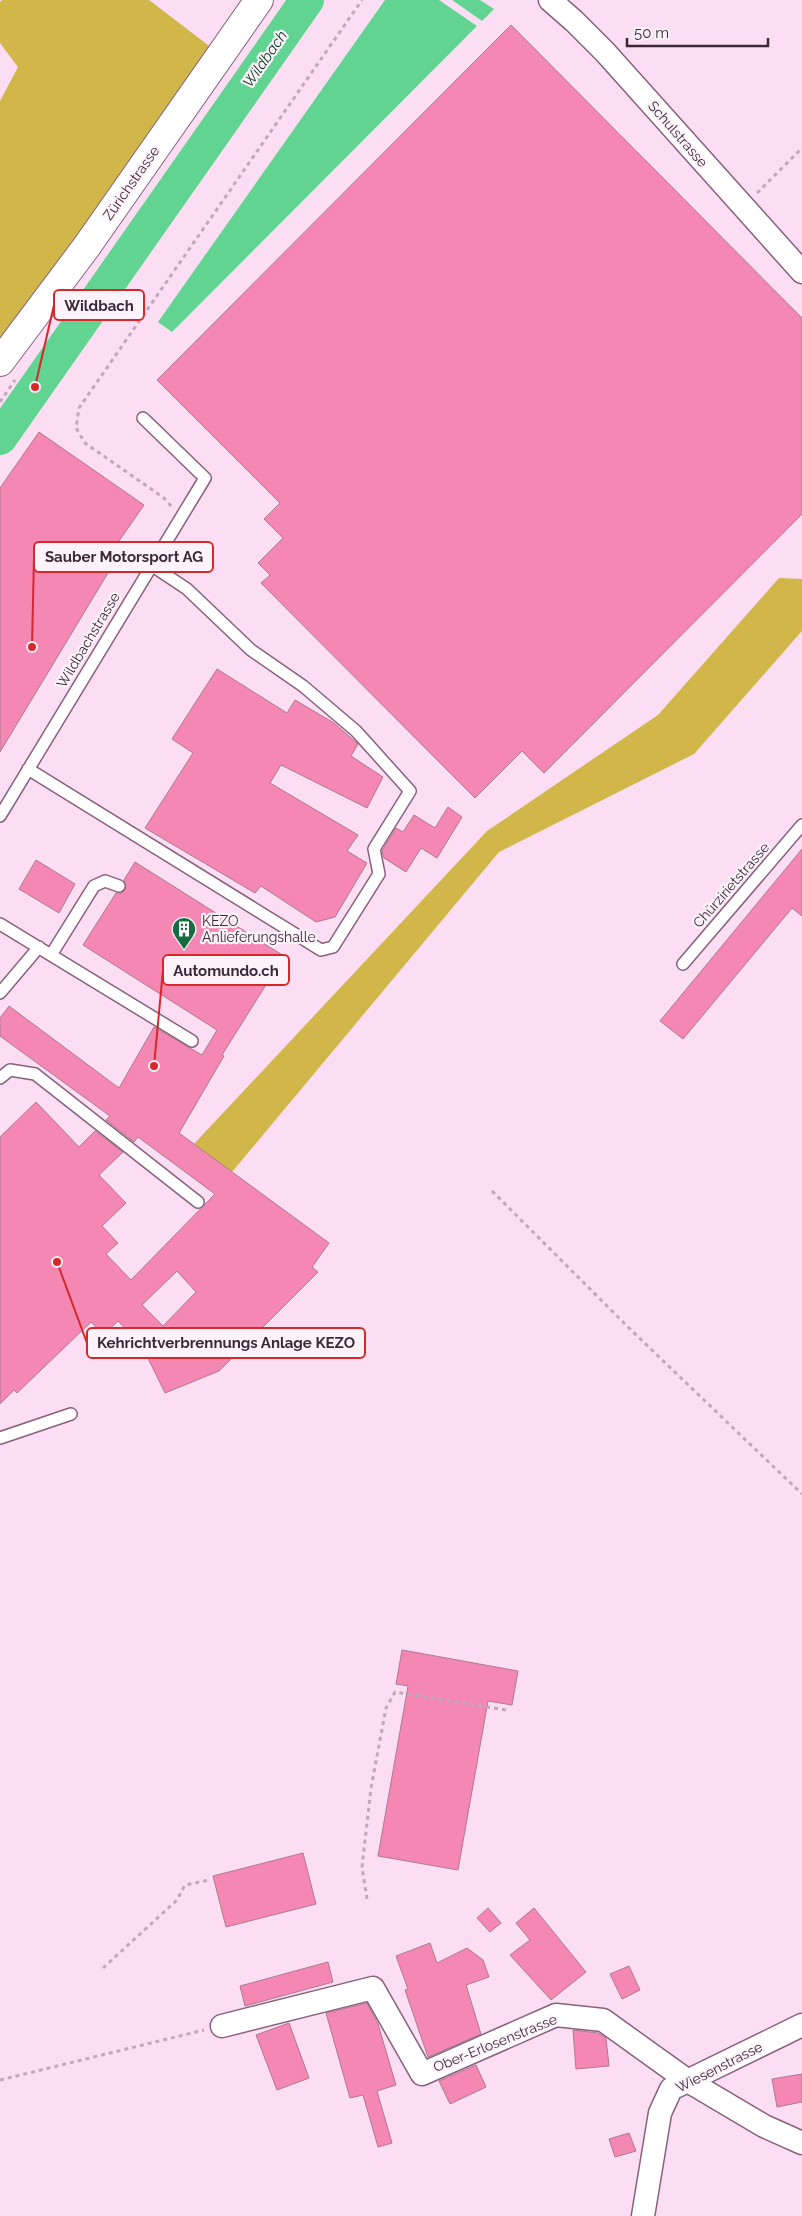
<svg xmlns="http://www.w3.org/2000/svg" width="802" height="2216" font-family="Raleway,sans-serif">
<rect width="100%" height="100%" fill="#fbdef3"/>
<path fill="#d1b649" d="M2 0H149L221 55 0 362V101L18 67 0 43V2Z
M779 578 802 579V631L694 754 499 852 232 1172 194 1144 487 831 658 715Z"/>
<path fill="#61d491" d="M385 0H439L477 26 172 332 158 322Z
M452 0H480L494 9 482 21Z"/>
<g fill="none" stroke-linecap="round" stroke-linejoin="round">
<path stroke="#61d491" stroke-width="34" d="M0 438 307 0"/>
</g>
<path fill="#f587b3" stroke="#ae7a8d" fill-rule="evenodd" d="M511 25 802 318V514L544 773 522 751 475 798 261 583 270 575 258 563 283 538 264 519 280 503 157 380Z
M39 432 144 505 110 554 117 558 0 752V488Z
M217 669 287 713 295 700 334 723 358 744 351 756 383 777 367 808 281 765 270 783 358 835 347 851 367 863 335 917 316 922 261 886 255 893 145 828 193 753 172 739Z
M448 807 462 817 437 858 421 848 406 872 384 858 382 851 396 828 403 832 414 815 435 828Z
M802 849V916L792 908 683 1039 660 1021Z
M36 860 75 884 59 913 19 889Z
M135 862 284 956 222 1055 224 1056 179 1133 329 1243 312 1267 318 1272 219 1371 165 1393 142 1346 118 1321 103 1335 91 1322 17 1393 14 1390 0 1404V1137L36 1102 79 1147 95 1131 123 1152 99 1175 126 1203 102 1226 118 1243 106 1254 131 1280 215 1194 138 1137 134 1142 106 1120 110 1116 0 1036V1018L9 1006 119 1088 154 1027 202 1055 217 1030 83 945 116 893H121L126 889 124 880ZM177 1271 196 1292 163 1326 142 1305Z
M402 1650 518 1671 512 1705 488 1701 458 1870 378 1856 408 1686 396 1684Z
M303 1853 316 1904 226 1927 213 1876Z
M488 1908 501 1923 490 1932 477 1918Z
M534 1908 586 1972 551 2000 510 1955 530 1940 516 1923Z
M430 1943 437 1963 467 1948 483 1960 489 1977 466 1985 481 2034 428 2057 405 1990 408 1989 396 1956Z
M328 1962 333 1982 245 2006 240 1986Z
M629 1966 640 1990 622 1999 610 1974Z
M367 2003 378 2024 396 2085 377 2091 392 2143 378 2147 363 2095 350 2098 326 2013Z
M289 2023 309 2078 277 2090 256 2035Z
M573 2030 598 2033 606 2038 609 2066 576 2069Z
M476 2065 486 2087 450 2104 439 2081Z
M802 2074V2102L777 2107 772 2079Z
M629 2133 636 2151 615 2157 609 2139Z"/>
<g fill="none" stroke-linecap="round" stroke-linejoin="round">
<g stroke="#89607f" stroke-width="14">
<path id="lane" d="M28 769 321 950 333 947 379 874 374 849 410 791 356 731 303 686 251 650 187 589 151 565
M0 816 205 478 143 418
M0 924 192 1041
M51 955 94 886 105 881 119 886
M683 964 802 825
M0 993 39 947
M0 1078 10 1070 35 1074 198 1202
M0 1438 71 1414"/>
</g>
<g stroke="#89607f" stroke-width="25">
<path id="street" d="M550 0 574 21 605 52 802 272
M222 2026 373 1988 422 2074 556 2015 603 2020 688 2081 764 2126 802 2143
M643 2216 660 2113 671 2089 802 2025"/>
</g>
<g stroke="#89607f" stroke-width="30">
<path id="secondary" d="M0 362 87 246 259 0"/>
</g>
<path stroke="#c1a8ba" stroke-width="3" stroke-dasharray="4 4" stroke-linecap="butt" d="M757 193 802 148
M0 402 15 380
M171 506 164 498 85 443 76 428 79 408 362 0
M492 1191 631 1330 802 1494
M367 1899 362 1867 371 1788 386 1708 395 1692 506 1710
M103 1968 177 1900 185 1885 209 1880
M0 2080 204 2030"/>
<use href="#lane" stroke="#fff" stroke-width="11"/>
<use href="#street" stroke="#fff" stroke-width="22"/>
<use href="#secondary" stroke="#fff" stroke-width="28"/>
</g>
<defs>
<g id="building-pin" transform="scale(1.25)"><path d="M0 17L-7.5 6A9.5 9.5 0 1 1 7.5 6Z" fill="#136d40" stroke="#fcf2f9"/><path d="M-4-6H4V6H1V3H-1V6H-4ZM-2.5-4.3h1.7v1.8h-1.7ZM.8-4.3h1.7v1.8H.8ZM-2.5-1h1.7V.8h-1.7ZM.8-1h1.7V.8H.8Z" fill="#fff"/></g>
</defs>
<g fill-rule="evenodd">
<use href="#building-pin" x="184" y="929"/>
</g>
<g text-anchor="middle" dominant-baseline="central" stroke-width="4.5" stroke-linejoin="round" paint-order="stroke">
<g font-size="14" fill="#3b2936" stroke="#fcf2f9">
<text transform="translate(678 134) rotate(49)">Schulstrasse</text>
<text transform="translate(131 183) rotate(-55)">Zürichstrasse</text>
<text transform="translate(88 640) rotate(-59)">Wildbachstrasse</text>
<text transform="translate(731 885) rotate(-49)">Chürzirietstrasse</text>
<text transform="translate(495 2043) rotate(-22)">Ober-Erlosenstrasse</text>
<text transform="translate(719 2067) rotate(-27)">Wiesenstrasse</text>
</g>
<g font-size="14" fill="#3b2936" stroke="#fcf2f9" text-anchor="start">
<text x="202" y="921">KEZO<tspan x="202" dy="16">Anlieferungshalle</tspan></text>
</g>
<g font-size="15" font-style="italic" fill="#083a20" stroke="#fcf2f9">
<text transform="translate(265 59) rotate(-55)">Wildbach</text>
</g>
</g>
<path fill="none" stroke="#d62828" stroke-width="2" d="M35 387L54 305M32 647L34 557M154 1066L163 970M57 1262L87 1343"/>
<g fill="#d62828" stroke="#fcf2f9" stroke-width="2">
<circle cx="35" cy="387" r="5"/>
<circle cx="32" cy="647" r="5"/>
<circle cx="154" cy="1066" r="5"/>
<circle cx="57" cy="1262" r="5"/>
</g>
<g fill="#fcf2f9" stroke="#d62828" stroke-width="2">
<rect x="54" y="290" width="90" height="30" rx="5"/>
<rect x="34" y="542" width="179" height="30" rx="5"/>
<rect x="163" y="955" width="126" height="30" rx="5"/>
<rect x="87" y="1328" width="278" height="30" rx="5"/>
</g>
<g font-size="15" text-anchor="middle" font-weight="bold" fill="#3b2936">
<text x="99" y="311">Wildbach</text>
<text x="124" y="562">Sauber Motorsport AG</text>
<text x="226" y="976">Automundo.ch</text>
<text x="226" y="1348">Kehrichtverbrennungs Anlage KEZO</text>
</g>
<path d="M627 38v8h141v-8" fill="none" stroke="#3b2936" stroke-width="2.5"/>
<text x="634" y="38" font-size="15" fill="#3b2936" stroke="#fcf2f9" stroke-width="4" paint-order="stroke">50 m</text>
</svg>
